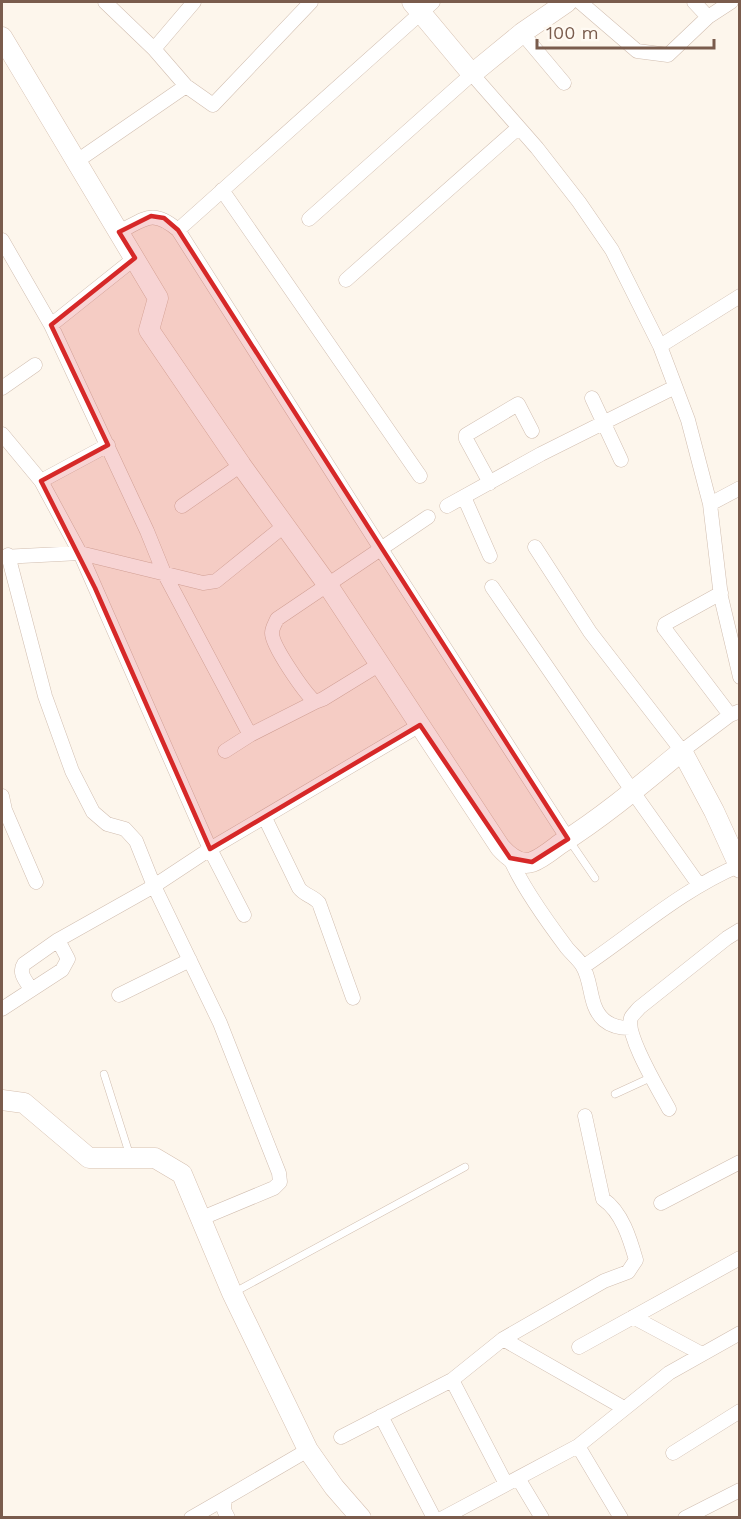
<svg xmlns="http://www.w3.org/2000/svg" width="741" height="1519" font-family="'Work Sans',sans-serif">
<rect width="100%" height="100%" fill="#fdf6ec"/>
<g fill="none" stroke-linecap="round" stroke-linejoin="round">
<g stroke="#d1beb0" stroke-width="8">
<path id="lane" d="M569 840 595 878
M104 1074 130 1156
M615 1094 652 1077
M233 1293 465 1167"/>
</g>
<g stroke="#d1beb0" stroke-width="15">
<path id="street" d="M105 2 154 49
M580 2 637 51 668 55 708 17 731 2
M694 2 708 17
M522 33 564 83
M186 86 154 49 194 2
M77 161 186 86 213 105 311 2
M222 190 420 476
M309 219 472 74 537 148 579 202 612 250 660 346 688 420 710 504 721 597 740 677
M178 230 381 549 568 839
M119 232C145 219 152 208 178 230L433 2
M2 240 51 325 147 531 164 573 250 735
M346 280 518 128
M51 325 135 258
M660 346 740 296
M2 388 35 365
M592 398 621 460
M2 434 41 481 80 553 210 849 244 915
M41 481 108 445
M490 483 466 439V435L518 404 532 431
M464 497 490 556
M710 504 740 488
M182 506 241 465
M447 506 541 454 675 387
M535 547 590 632 682 751 730 715 740 711
M8 555 45 696 72 771 93 812 107 824 125 829 136 841 154 886 220 1023 279 1173 280 1182 274 1188 202 1218
M2 557 80 553 203 583 216 581 284 526
M492 587 633 792 699 885
M721 593 665 624 664 628 730 715
M380 664 323 699 315 702C304 692 272 646 272 633 272 628 275 624 277 619L428 517
M225 751 250 735 315 702
M2 796 5 810 36 882
M265 818 299 888C304 895 313 896 319 903L353 998
M510 858C521 885 549 924 567 948 572 954 578 959 582 965 593 982 588 1006 604 1020 611 1026 621 1028 630 1028
M583 967C635 932 681 890 740 865
M31 989C26 981 18 973 24 964L58 940
M119 995 190 960
M2 1009 62 970 68 959 58 940 154 886 210 849 420 725
M669 1109C660 1092 625 1035 631 1018 632 1015 637 1011 639 1008L727 938 740 930
M661 1203 740 1162
M633 1317 702 1354
M503 1339 624 1408
M579 1347 740 1258
M452 1380 506 1484
M381 1416 434 1518
M341 1437 452 1380 503 1339 604 1281 628 1272 636 1260C630 1239 622 1212 603 1199L585 1116
M578 1446 621 1518
M673 1453 740 1411
M518 1478 542 1518
M191 1518 224 1499
M228 1518 224 1510V1499L308 1450
M443 1518 578 1446 669 1373 740 1333
M685 1518 740 1490"/>
</g>
<g stroke="#d6c0b0" stroke-width="21">
<path id="secondary" d="M412 2 472 74 522 33 567 2
M2 37 158 298 149 330 241 465 327 584 500 847C508 856 519 866 532 862 541 859 552 850 560 844 603 817 642 784 682 751L714 811 740 868
M2 1100 24 1103 89 1158H155L182 1174 232 1293 308 1450 334 1487 361 1518"/>
</g>
<use href="#lane" stroke="#fff" stroke-width="7"/>
<use href="#street" stroke="#fff" stroke-width="14"/>
<use href="#secondary" stroke="#fff" stroke-width="20"/>
</g>
<path fill="#d62828" fill-opacity="0.2" stroke="#d62828" stroke-width="4.5" stroke-linejoin="round" d="M151 216 164 218 178 230 568 839 532 862 510 858 420 725 210 849 95 588 41 481 108 445 51 325 135 258 119 232Z"/>
<rect width="741" height="1519" fill="none" stroke="#7a5c4d" stroke-width="6"/>
<path d="M537 39v9h177v-9" fill="none" stroke="#7a5c4d" stroke-width="3"/>
<text x="546" y="39" font-size="18" fill="#7a5c4d" stroke="#fffaf3" stroke-width="4.5" paint-order="stroke">100 m</text>
</svg>
